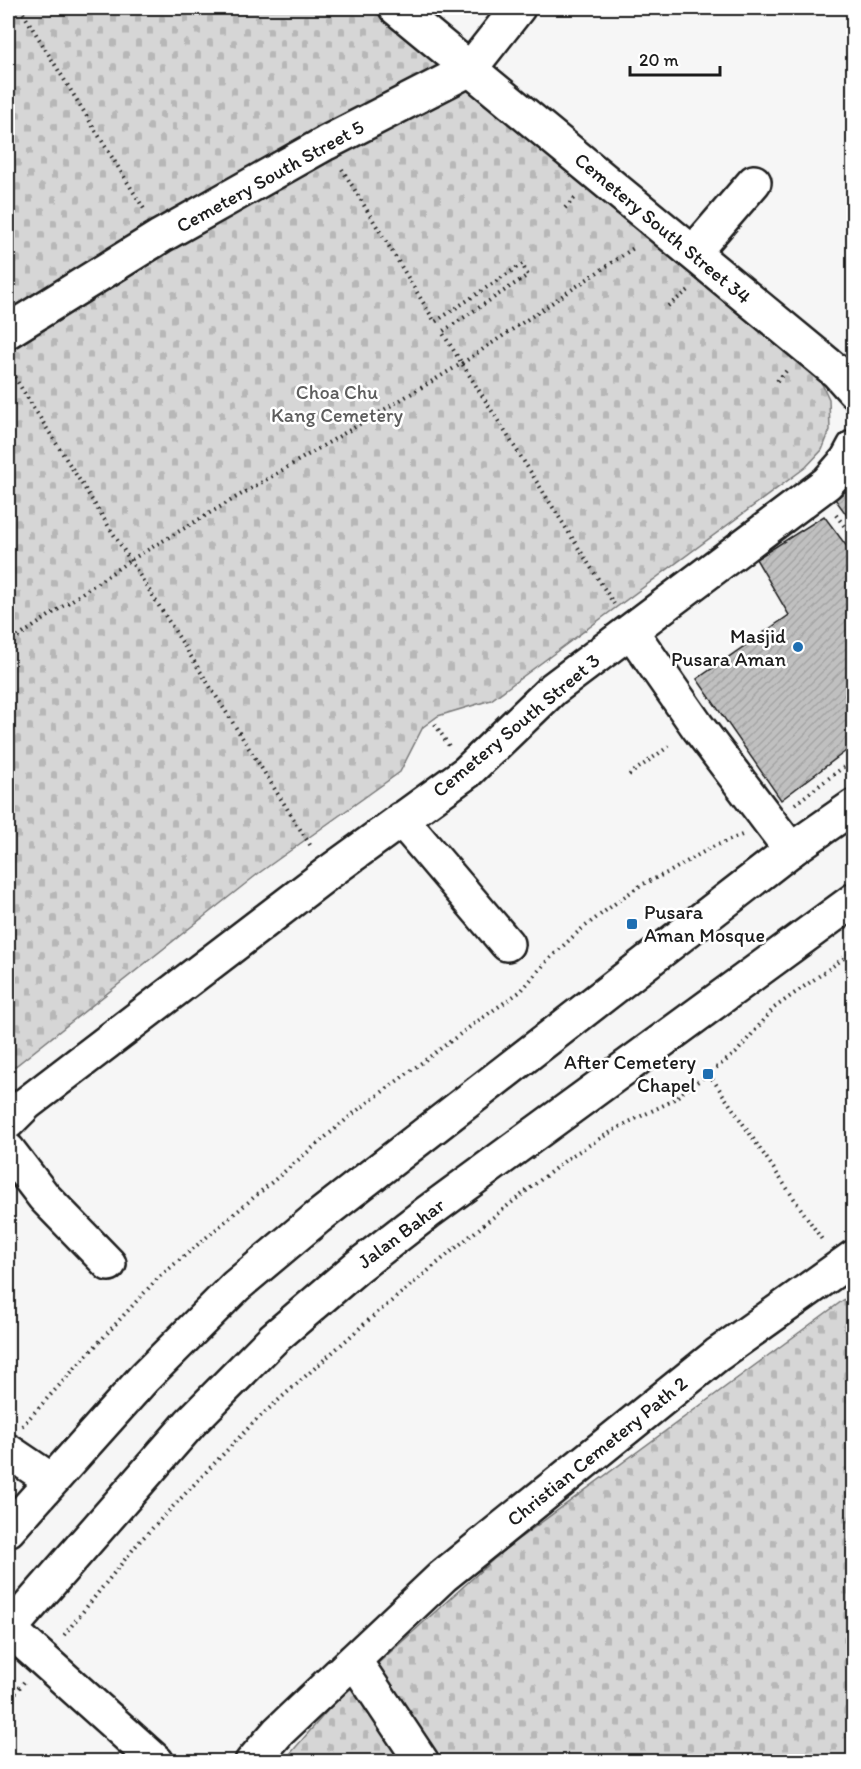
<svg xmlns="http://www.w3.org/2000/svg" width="861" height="1769" font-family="Itim,sans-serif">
<defs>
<pattern id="cemetery-stones" width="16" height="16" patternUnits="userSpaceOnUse" patternTransform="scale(1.5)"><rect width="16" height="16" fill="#d6d6d6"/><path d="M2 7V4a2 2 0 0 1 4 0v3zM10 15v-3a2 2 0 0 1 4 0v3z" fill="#b7b7b7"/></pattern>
<pattern id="building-hatch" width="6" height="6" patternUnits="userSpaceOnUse" patternTransform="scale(1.5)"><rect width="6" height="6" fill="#c0c0c0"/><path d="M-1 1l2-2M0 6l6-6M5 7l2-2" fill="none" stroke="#a4a4a4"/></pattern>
</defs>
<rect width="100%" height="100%" fill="#f6f6f6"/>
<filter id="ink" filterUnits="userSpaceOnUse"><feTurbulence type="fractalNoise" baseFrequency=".0167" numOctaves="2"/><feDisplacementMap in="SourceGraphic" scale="12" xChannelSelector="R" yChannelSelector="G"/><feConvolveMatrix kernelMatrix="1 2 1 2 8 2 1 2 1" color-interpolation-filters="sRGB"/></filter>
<g filter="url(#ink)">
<path fill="url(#cemetery-stones)" stroke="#797979" stroke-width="1.5" d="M8 8H370L497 110 821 382 829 399 830 430 822 450 806 467 491 700 438 716 423 727 400 772 259 873 8 1072Z
M853 1293V1761L283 1762 334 1703 505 1549Z"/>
<path fill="url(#building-hatch)" stroke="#1c1c1c" stroke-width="1.5" d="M854 486V525L835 499Z
M824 516 854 556V745L781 800 697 679 789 615 756 559Z"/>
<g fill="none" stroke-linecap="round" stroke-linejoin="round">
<g stroke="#1c1c1c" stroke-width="38">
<path id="minor" d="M396 8 808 348 837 372 854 391
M693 253 754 182
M8 331 161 236 326 143 470 69 518 8
M631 631 697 726 791 850
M401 819 507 944
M8 1122 26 1104 328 873 467 772 553 689 827 483 847 460 854 447
M8 1150 44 1197 109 1264
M8 1451 51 1480
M9 1629 157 1762
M354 1660 422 1762
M252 1762 278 1732 443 1576 717 1355 854 1257"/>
</g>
<g stroke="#1c1c1c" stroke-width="38">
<path id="major" d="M8 1530 144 1378 236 1286 317 1218 791 850 854 806
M8 1631 190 1423 273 1339 357 1267 428 1212 854 900"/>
</g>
<path stroke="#1c1c1c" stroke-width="4" stroke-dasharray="1.5 4.5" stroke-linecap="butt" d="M20 8 144 209
M342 169 435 322 522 264 528 275 442 332 614 604
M565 208 577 196
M668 306 690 289
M8 367 312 848
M777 381 787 370
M836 515 854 539
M8 644 129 561 461 364 635 247
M435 724 449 746
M629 775 672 744
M795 804 854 759
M709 1074 823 1241
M22 1426 157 1279 354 1113 475 1023 521 991 546 962 579 931 621 899 641 885 671 871 710 848 742 835
M64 1635 139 1542 255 1421 370 1319 487 1222 571 1156 621 1126 670 1102 736 1053 774 1008 854 951
M8 1702 24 1682"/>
<use href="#minor" stroke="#fff" stroke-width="33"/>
<use href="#major" stroke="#fff" stroke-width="33"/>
</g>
</g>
<g fill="#1f6fb2" stroke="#fff" stroke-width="2">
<circle cx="798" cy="647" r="6"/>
<rect x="626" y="918" width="12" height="12" rx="3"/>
<rect x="702" y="1068" width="12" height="12" rx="3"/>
</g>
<g text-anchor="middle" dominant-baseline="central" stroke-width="5" stroke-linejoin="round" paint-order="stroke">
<g font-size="20" fill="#1c1c1c" stroke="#fff">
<text transform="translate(270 176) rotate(-29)">Cemetery South Street 5</text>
<text transform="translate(663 228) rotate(40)">Cemetery South Street 34</text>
<text transform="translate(516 725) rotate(-40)">Cemetery South Street 3</text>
<text transform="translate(401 1233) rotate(-37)">Jalan Bahar</text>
<text transform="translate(597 1451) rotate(-39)">Christian Cemetery Path 2</text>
</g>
<g font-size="20" fill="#5d5d5d" stroke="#fff">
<text x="337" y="392">Choa Chu<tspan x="337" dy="23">Kang Cemetery</tspan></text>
</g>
<g font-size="20" fill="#1c1c1c" stroke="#fff" text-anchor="end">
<text x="786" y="636">Masjid<tspan x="786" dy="23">Pusara Aman</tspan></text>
<text x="644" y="912" text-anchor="start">Pusara<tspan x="644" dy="23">Aman Mosque</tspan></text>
<text x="696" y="1062">After Cemetery<tspan x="696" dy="23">Chapel</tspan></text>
</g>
</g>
<rect width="861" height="1769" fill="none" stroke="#fff" stroke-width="30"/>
<rect x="15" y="15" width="831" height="1739" fill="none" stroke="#1c1c1c" stroke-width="2" filter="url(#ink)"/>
<path d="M630 66v9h90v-9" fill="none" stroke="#1c1c1c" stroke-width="3"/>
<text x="639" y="66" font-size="18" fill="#1c1c1c" stroke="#ffffff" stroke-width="4.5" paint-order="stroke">20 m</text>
</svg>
